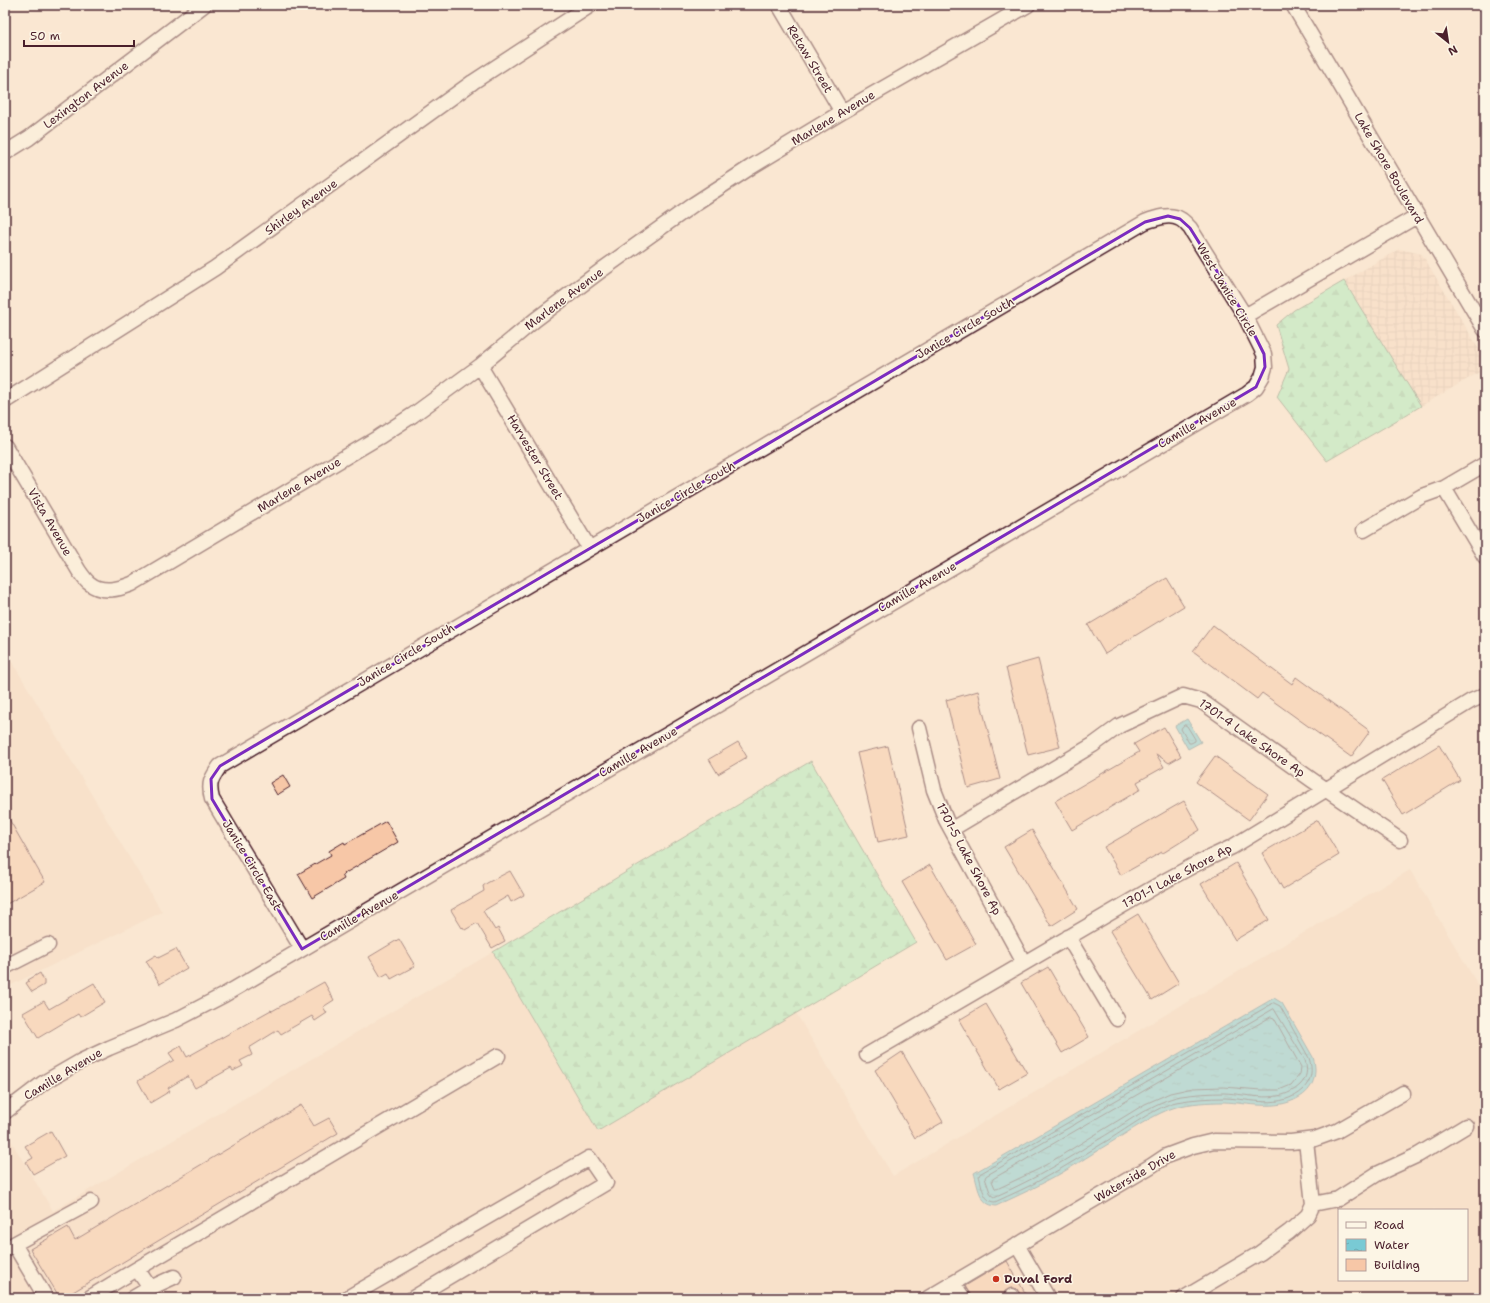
<svg xmlns="http://www.w3.org/2000/svg" width="1490" height="1303" font-family="'Shantell Sans',sans-serif">
<defs>
<pattern id="industrial-grid" width="8" height="8" patternUnits="userSpaceOnUse"><rect width="8" height="8" fill="#f6d9c2"/><path d="M0 4h8M4 0v8" fill="none" stroke="#d4baa7"/></pattern>
<pattern id="forest-firs" width="22" height="20" patternUnits="userSpaceOnUse"><rect width="22" height="20" fill="#a4eebd"/><path d="M5 1l3.5 6h-7zM16 11l3.5 6h-7z" fill="#8fcca3"/></pattern>
<pattern id="water-ripples" width="26" height="14" patternUnits="userSpaceOnUse"><rect width="26" height="14" fill="#79cad4"/><path d="M2 4q2-2 4 0t4 0M15 11q2-2 4 0t4 0" fill="none" stroke="#6aadb6"/></pattern>
</defs>
<rect width="100%" height="100%" fill="#fae7d2"/>
<filter id="ink" filterUnits="userSpaceOnUse"><feTurbulence type="fractalNoise" baseFrequency=".025" numOctaves="2"/><feDisplacementMap in="SourceGraphic" scale="8" xChannelSelector="R" yChannelSelector="G"/><feConvolveMatrix kernelMatrix="1 2 1 2 8 2 1 2 1" color-interpolation-filters="sRGB"/></filter>
<g filter="url(#ink)">
<path fill="#f6d9c2" fill-rule="evenodd" d="M5 650 162 912 5 988Z
M1410 870 1485 997V1298H1028L1006 1261 943 1298H17L5 1278V1131L53 1211 493 952 598 1130 796 1013 893 1176ZM1339 1210H1467V1280H1339Z"/>
<path fill="url(#industrial-grid)" d="M1399 249 1422 254 1485 359V369L1421 406 1344 281Z"/>
<path fill="url(#forest-firs)" stroke="#778674" d="M1344 281 1421 406 1327 461 1277 397 1289 369 1276 325 1294 310Z
M811 761 916 942 598 1131 493 952Z"/>
<path fill="url(#water-ripples)" stroke="#668690" d="M1187 719 1201 742 1188 749 1175 726Z
M1274 998 1282 1003 1313 1057C1318 1073 1314 1090 1298 1098 1275 1111 1249 1103 1224 1102 1208 1102 1191 1103 1176 1107 1157 1112 1127 1133 1110 1143 1088 1156 1067 1171 1045 1182 1029 1191 1012 1198 996 1206 979 1205 978 1186 974 1173Z"/>
<g fill="none" stroke-linecap="round" stroke-linejoin="round">
<path stroke="#5d636f" stroke-width="1" d="M1185 725 1187 726 1195 739V741L1191 743H1189L1181 729 1182 727Z
M1274 1003 1280 1006 1309 1058C1313 1070 1312 1080 1303 1089 1281 1110 1252 1099 1225 1098 1208 1098 1192 1099 1176 1102 1158 1106 1126 1129 1110 1139 1088 1152 1067 1166 1044 1178 1029 1187 1012 1194 995 1202 983 1202 982 1185 979 1176L980 1174Z
M1274 1009 1305 1060C1308 1070 1307 1078 1300 1085 1279 1105 1249 1094 1224 1093 1210 1093 1195 1094 1181 1096 1154 1101 1125 1124 1101 1138 1081 1150 1061 1163 1041 1174 1026 1182 1010 1190 994 1197L991 1195 985 1178 986 1176Z
M1271 1017 1274 1018 1301 1067 1300 1074 1291 1085 1279 1090H1261L1223 1087 1193 1088 1170 1093 1145 1104 1039 1169 997 1189 995 1188 992 1181 993 1179Z"/>
</g>
<path fill="#f7c7a7" stroke="#4a1f2b" d="M1167 578 1184 606 1105 654 1088 625Z
M1213 625 1292 684 1296 677 1370 731 1351 757 1262 693 1257 699 1193 651Z
M1038 659 1060 747 1028 755 1006 668Z
M978 691 1000 779 968 788 946 700Z
M1164 727 1181 756 1169 763 1156 754 1164 767 1137 782 1141 789 1072 830 1055 801 1139 752 1134 744Z
M738 742 747 757 718 774 709 759Z
M1439 745 1460 780 1403 815 1382 780Z
M888 746 909 835 878 842 857 753Z
M1215 756 1268 794 1249 820 1196 782Z
M283 775 290 787 277 795 270 783Z
M1184 801 1200 830 1163 853 1162 852 1121 875 1104 847Z
M5 812 45 882 5 905Z
M1318 820 1339 855 1283 889 1262 853Z
M386 821 398 842 342 875 344 879 312 898 298 874 331 855 329 851 344 842 345 844Z
M1032 830 1078 909 1051 926 1004 847Z
M1236 863 1269 920 1235 940 1201 884Z
M930 865 976 944 947 960 902 882Z
M510 871 524 895 511 902 508 896 483 911 495 930 498 928 505 941 492 948 477 923 465 930 463 927 462 928 451 910 484 891 483 886 487 883Z
M1138 914 1179 983 1152 1000 1110 931Z
M399 939 415 966 391 979 388 973 381 977 369 957Z
M176 949 187 968 160 984 146 961 156 955 158 958Z
M1048 967 1089 1037 1062 1053 1021 983Z
M40 973 44 981V985L32 992 26 983 29 981 28 980Z
M324 982 334 1000 323 1007 327 1013 315 1021 312 1016 281 1034 278 1030 249 1048 252 1055 240 1061 243 1066 233 1071 231 1068 195 1088 188 1076 168 1088 170 1091 150 1103 138 1081 174 1060 169 1053 181 1046 187 1057 271 1010 272 1011Z
M94 983 105 1002 80 1017 78 1014 38 1038 23 1013 44 1001 49 1009Z
M986 1004 1027 1073 999 1089 959 1020Z
M902 1052 943 1122 915 1138 875 1070Z
M301 1105 314 1126 329 1118 338 1133 63 1298H60L30 1249 68 1227 75 1240Z
M51 1131 65 1156 33 1174 26 1162 33 1158 25 1146Z
M1007 1261 1028 1298H1021L1017 1289 1012 1288 1005 1291 1004 1298H971L965 1286Z"/>
<g fill="none" stroke-linecap="round" stroke-linejoin="round">
<g stroke="#4a1f2b" stroke-width="17">
<path id="minor" d="M779 5 842 112
M1293 5 1485 330
M5 153 29 138 204 5
M1245 316 1417 216
M480 366 589 548
M5 401 215 268 473 82 591 5
M5 446 79 571C82 575 85 580 89 583 102 594 119 589 132 584L379 437 413 415 480 366 535 320 603 269 694 204 751 167 842 112 1028 5
M1444 488 1485 557
M1364 530 1422 496 1444 488 1485 464
M919 728 934 790 946 820 1024 963
M952 829 1093 745 1119 726 1183 696 1201 701 1312 780 1400 840
M1068 937 1117 1019
M5 967 48 945
M867 1055 1163 882 1196 864 1232 847 1471 701 1485 695
M5 1112 43 1083 81 1061 109 1048 176 1020 224 995 1247 394 1256 387 1262 377 1265 367 1264 354 1245 316 1190 228C1187 225 1184 221 1180 219 1170 213 1156 218 1145 222L220 766C211 779 208 783 212 799L302 949
M1313 1204 1338 1199 1377 1174 1418 1155 1466 1126
M14 1244 91 1202
M1017 1245 1048 1298
M5 1249 14 1244 46 1298
M137 1269 498 1056
M953 1283 963 1298
M1012 1296 1013 1298
M89 1298 137 1269 150 1288 174 1277
M133 1298 150 1288
M347 1298 589 1158 606 1183 413 1298
M928 1298 1151 1166 1166 1156 1193 1146 1214 1141 1291 1142 1315 1139 1337 1131 1403 1093
M1184 1298 1260 1253 1289 1232 1308 1215 1313 1204 1306 1141"/>
</g>
<use href="#minor" stroke="#fcf5e5" stroke-width="14"/>
</g>
</g>
<path d="M0 0H1490V1303H0ZM1168 216 1180 219 1190 228 1245 316 1264 354 1265 367 1256 387 302 949 212 799 211 779 220 766 1145 222Z" fill="#fae7d2" fill-opacity=".55" fill-rule="evenodd"/>
<path fill="none" stroke="#7b2cbf" stroke-width="3" stroke-linejoin="round" d="M1168 216 1180 219 1190 228 1245 316 1264 354 1265 367 1256 387 302 949 212 799 211 779 220 766 1145 222Z"/>
<circle fill="#c8321e" stroke="#fcf5e5" stroke-width="1.5" cx="996" cy="1279" r="4"/>
<g text-anchor="middle" dominant-baseline="central" stroke-width="3" stroke-linejoin="round" paint-order="stroke">
<g font-size="12" fill="#4a1f2b" stroke="#fcf5e5">
<text transform="translate(810 59) rotate(59)">Retaw Street</text>
<text transform="translate(86 95) rotate(-37)">Lexington Avenue</text>
<text transform="translate(833 118) rotate(-31)">Marlene Avenue</text>
<text transform="translate(1389 168) rotate(60)">Lake Shore Boulevard</text>
<text transform="translate(301 207) rotate(-36)">Shirley Avenue</text>
<text transform="translate(1227 290) rotate(59)">West Janice Circle</text>
<text transform="translate(564 299) rotate(-37)">Marlene Avenue</text>
<text transform="translate(965 328) rotate(-30)">Janice Circle South</text>
<text transform="translate(1197 423) rotate(-30)">Camille Avenue</text>
<text transform="translate(535 457) rotate(59)">Harvester Street</text>
<text transform="translate(299 485) rotate(-31)">Marlene Avenue</text>
<text transform="translate(686 492) rotate(-30)">Janice Circle South</text>
<text transform="translate(50 522) rotate(60)">Vista Avenue</text>
<text transform="translate(917 587) rotate(-30)">Camille Avenue</text>
<text transform="translate(406 655) rotate(-31)">Janice Circle South</text>
<text transform="translate(1252 738) rotate(35)">1701-4 Lake Shore Ap</text>
<text transform="translate(638 752) rotate(-30)">Camille Avenue</text>
<text transform="translate(969 859) rotate(62)">1701-5 Lake Shore Ap</text>
<text transform="translate(252 865) rotate(59)">Janice Circle East</text>
<text transform="translate(1177 876) rotate(-28)">1701-1 Lake Shore Ap</text>
<text transform="translate(359 916) rotate(-30)">Camille Avenue</text>
<text transform="translate(63 1074) rotate(-31)">Camille Avenue</text>
<text transform="translate(1135 1176) rotate(-30)">Waterside Drive</text>
</g>
<g font-size="12" font-weight="bold" fill="#4a1f2b" stroke="#fcf5e5" text-anchor="start">
<text x="1004" y="1279">Duval Ford</text>
</g>
</g>
<rect width="1490" height="1303" fill="none" stroke="#fcf5e5" stroke-width="20"/>
<rect x="10" y="10" width="1470" height="1283" fill="none" stroke="#4a1f2b" stroke-width="1.5" filter="url(#ink)"/>
<rect x="1338" y="1209" width="130" height="72" fill="#fcf5e5" stroke="#b59f9b"/>
<rect x="1346" y="1222" width="20" height="6" fill="#fcf5e5" stroke="#b59f9b"/>
<text x="1374" y="1229" font-size="12" fill="#4a1f2b">Road</text>
<rect x="1346" y="1239" width="20" height="12" fill="url(#water-ripples)" stroke="#b59f9b"/>
<text x="1374" y="1249" font-size="12" fill="#4a1f2b">Water</text>
<rect x="1346" y="1259" width="20" height="12" fill="#f7c7a7" stroke="#b59f9b"/>
<text x="1374" y="1269" font-size="12" fill="#4a1f2b">Building</text>
<g transform="translate(1448 42) rotate(150)" stroke="#fcf5e5" stroke-width="3" paint-order="stroke">
<path d="M0-3L7 15L0 10L-7 15Z" fill="#4a1f2b"/>
<text y="-6" font-size="11" font-weight="bold" text-anchor="middle" fill="#4a1f2b">N</text>
</g>
<path d="M24 40v6h110v-6" fill="none" stroke="#4a1f2b" stroke-width="2"/>
<text x="30" y="40" font-size="12" fill="#4a1f2b" stroke="#fcf5e5" stroke-width="3" paint-order="stroke">50 m</text>
</svg>
